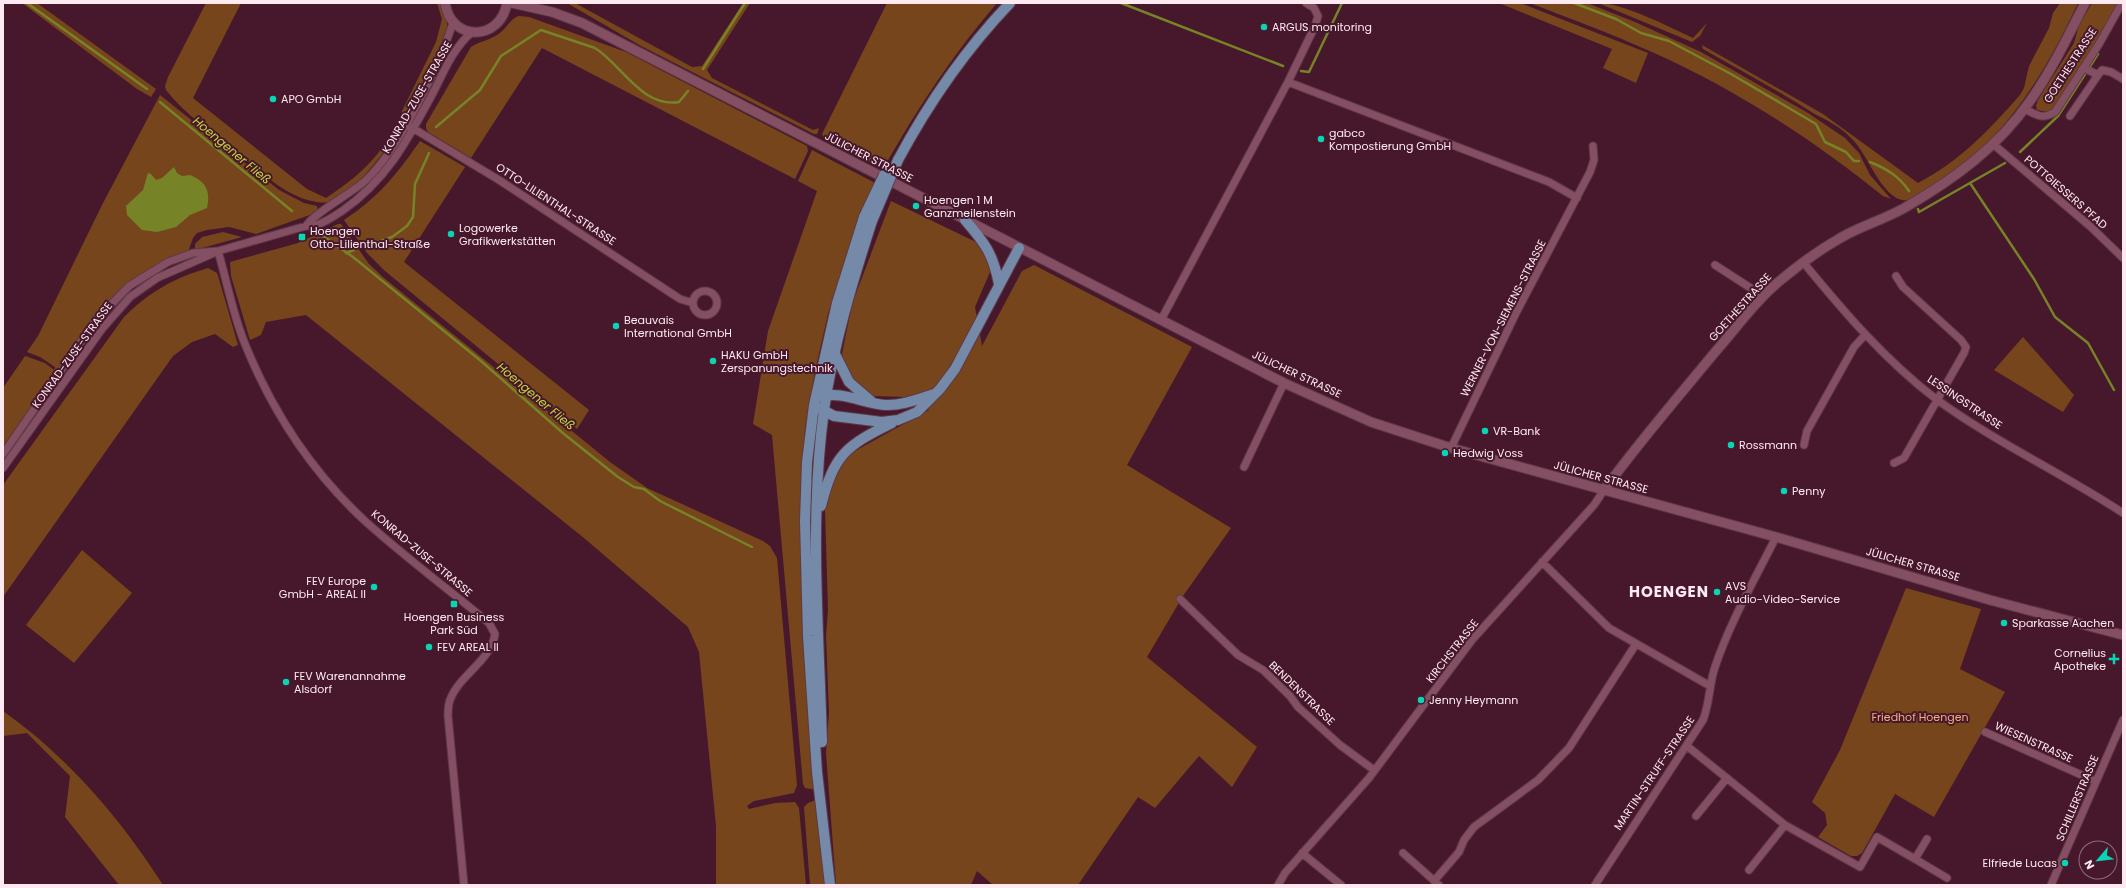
<svg xmlns="http://www.w3.org/2000/svg" width="2126" height="888" font-family="Poppins,sans-serif">
<rect width="100%" height="100%" fill="#47182c"/>
<path fill="#76451c" d="M22 3H37L156 89 151 97 137 89Z
M206 3H241L193 98 307 189 326 198C354 180 378 159 394 129L395 136C384 153 350 198 329 202 320 204 305 200 297 196 275 187 256 167 238 153 214 133 185 115 166 90L165 86 168 77Z
M437 3H440C442 10 446 17 447 24 449 46 424 84 414 104L408 111 401 113 436 42 442 19Z
M567 3H575L692 67 702 66 743 3H750L707 70 712 78 813 130 819 128 817 134H814L641 46Z
M887 3H997C954 53 919 106 887 162L881 168 824 139 822 134Z
M1499 3H1520L1648 53 1636 83 1603 68 1612 49Z
M1530 3H1587L1635 22 1701 52 1808 113 1845 138 1859 153 1870 175 1891 199 1883 196C1812 139 1735 89 1652 52 1612 34 1571 19 1530 3Z
M1598 3C1624 3 1669 27 1693 38L1707 23 1700 36 1692 42Z
M2060 3H2078C2044 76 2002 144 1932 187 1924 192 1912 202 1902 200 1880 195 1867 152 1851 138 1841 127 1826 120 1813 113 1777 90 1740 70 1703 49L1702 45 1823 114 1918 183C1960 161 1989 130 2020 95L2024 88 2029 66 2049 28 2053 13Z
M2092 3H2119L2104 30 2054 108 2048 112 2037 110 2036 106 2038 100 2074 43 2079 25Z
M519 16 529 17 626 52 807 146 808 151 795 179 542 48 471 158 428 132 426 128V124L471 47C480 41 491 40 500 33 507 28 511 18 519 16Z
M160 95 279 190 304 203 317 206 318 212 256 234 229 227 207 230 197 233 193 238 188 252 170 257 132 281 56 372 3 446V388L25 356 45 363 54 370 55 367 40 357 27 352 38 336 102 205Z
M420 141 465 167 404 262 589 410 577 429 385 271 367 253 344 220C378 198 397 174 420 141Z
M812 150 877 184 848 252 828 314 815 371 805 428 801 489 800 552 816 790 805 788 803 784 772 435 753 424 768 331 817 191 798 181Z
M891 201 978 243 988 258 990 272 975 307 982 346 1022 271 1034 265 1192 347 1127 465 1231 528 1183 596 1147 657 1257 747 1232 787 1199 756 1155 808 1138 797 1078 885H993L977 871 971 885H836L826 753 829 713 826 635 828 610 825 509 832 480 846 456 929 410 908 397 873 396 851 379 842 354 852 304Z
M338 224H341L369 264 384 278 610 462 647 488 763 541 770 546 777 558 797 785 794 793 754 801 747 806 749 809 775 803 795 802 799 808 806 885H716V826L699 652 688 627 584 538 306 315 266 322 261 335 250 340 231 276 230 262 298 243Z
M223 232 242 237 195 250V244L202 237Z
M208 268 217 273 219 279 238 345 233 347 215 334 192 342 173 356 3 597V485L124 317C149 292 174 278 208 268Z
M2023 337 2074 395 2063 412 1994 370Z
M82 550 132 593 74 663 26 625Z
M1906 588 1981 609 1960 669 2005 692 1934 817 1895 794 1862 853 1857 856H1851L1818 837 1827 825 1825 813 1812 802 1840 750Z
M3 711C67 756 121 819 163 885H119L65 817 70 776 27 733 3 736Z
M818 799 826 885H810L804 807 808 803Z"/>
<path fill="#778327" d="M174 167 177 173 182 176 190 175C206 181 211 192 207 208L190 215 176 227 157 232 142 230 127 215 126 206 143 190 148 173 151 174 156 180 162 178Z"/>
<g fill="none" stroke-linecap="round" stroke-linejoin="round">
<path stroke="#778327" stroke-width="2.5" d="M27 3 147 89
M1121 3 1283 66
M1574 3 1616 19 1641 33 1669 41 1731 74 1816 124 1825 142 1846 152 1854 161H1859
M703 69 745 3
M1301 71 1309 72 1342 3
M160 102 292 211
M436 127 480 90 501 56 541 30 595 48C622 65 642 108 679 102L688 91
M2020 152 2058 116 2098 54
M1870 162C1887 169 1899 176 1909 191
M1970 183 2034 279 2055 317 2088 343 2114 390
M1918 209 1919 212 2005 163
M323 236 353 257 481 361 564 434 618 477 634 487 644 489 660 501 752 547
M370 245 392 237 407 226 413 217 415 184 429 153
M346 253 354 250"/>
<g stroke="#5e3949" stroke-width="9">
<path id="street" d="M2084 68 2098 75 2102 70 2111 72 2123 79
M1288 82 1549 182 1577 198
M2024 109C2038 115 2041 120 2055 112L2099 44 2122 3
M2070 116 2098 75
M406 124 499 180 680 299 693 303
M1993 144 2091 227 2123 258
M306 226C315 212 351 194 366 180 400 148 438 68 453 23
M218 251C227 282 233 315 245 344 272 411 313 473 365 521 405 557 448 589 489 623L495 634C491 661 459 675 450 700 448 705 448 711 448 716L464 885
M1803 262C1844 312 1885 360 1936 399 1995 442 2062 473 2123 513
M1715 265 1763 296
M693 303a12 12 0 1 1 24 0a12 12 0 1 1-24 0Z
M1161 320 1288 82 1315 26 1318 16 1314 8 1306 3
M1804 445 1807 431 1854 347 1865 335
M1451 448 1516 313 1590 172 1594 160 1593 146
M3 454 96 320 129 286 168 262 193 253 218 251 306 226C319 227 331 218 342 211 388 179 408 139 434 91 444 71 454 47 472 32
M1894 463 1904 458 1964 353 1966 347 1961 340 1903 287 1896 276
M1244 467 1284 383
M3 468 102 329 130 297 157 278 214 253
M1542 562 1609 628 1710 686
M1180 599 1238 655 1263 670 1290 696 1298 707 1340 745 1374 770
M1985 732 2095 781
M1687 746 1785 825 1860 867 1877 837 1915 859
M1696 816 1727 778
M1927 839 1915 859 1947 878
M1302 853 1341 885
M1403 853 1439 885
M1749 870 1785 825
M1434 881 1459 852 1464 840 1474 827 1538 780 1569 748 1636 644
M1278 885 1285 873 1369 778 1472 640 1594 505 1604 490
M1595 885 1703 720C1710 703 1709 684 1715 667 1730 622 1755 579 1776 537
M2051 885 2123 720"/>
</g>
<g stroke="#5e3949" stroke-width="11">
<path id="secondary" d="M445 3C451 42 500 42 507 3
M512 3 552 12 582 23 1284 383 1371 422 1451 448 1776 537 1990 600 2123 635
M1604 490C1639 442 1678 397 1716 351 1737 327 1757 299 1782 279 1801 263 1821 249 1842 237 1863 225 1886 219 1906 207 1954 179 1998 147 2030 101 2052 70 2068 36 2085 3"/>
</g>
<g stroke="#5e3949" stroke-width="12">
<path id="primary" d="M898 160C928 104 966 49 1010 3
M965 220C985 243 993 254 999 284
M835 354 849 382 871 401
M821 397C840 390 865 404 885 405 902 406 918 399 934 394
M819 408 834 416 882 422 898 420 917 412 940 389 955 369 1019 248
M821 506C834 455 845 446 892 423
M822 742C819 632 809 520 824 410 833 346 852 283 872 221
M830 885 817 772 808 636 805 521 807 462 814 405 837 303 864 217"/>
</g>
<use href="#street" stroke="#844f62" stroke-width="7"/>
<use href="#secondary" stroke="#844f62" stroke-width="9"/>
<use href="#primary" stroke="#7589a9" stroke-width="10"/>
<g stroke="#5e3949" stroke-width="12" stroke-linecap="butt">
<path id="primary-bridge" d="M864 217 884 175
M872 221 898 160"/>
</g>
<use href="#primary-bridge" stroke="#7589a9" stroke-width="10"/>
</g>
<g fill="#09d5b5" stroke="#47182c" stroke-width="1.5">
<circle cx="1264" cy="27" r="4"/>
<circle cx="273" cy="99" r="4"/>
<circle cx="1321" cy="139" r="4"/>
<circle cx="916" cy="206" r="4"/>
<circle cx="451" cy="234" r="4"/>
<rect x="298" y="233" width="8" height="8" rx="2"/>
<circle cx="616" cy="326" r="4"/>
<circle cx="713" cy="361" r="4"/>
<circle cx="1485" cy="431" r="4"/>
<circle cx="1731" cy="445" r="4"/>
<circle cx="1445" cy="453" r="4"/>
<circle cx="1784" cy="491" r="4"/>
<circle cx="374" cy="587" r="4"/>
<circle cx="1717" cy="592" r="4"/>
<rect x="450" y="600" width="8" height="8" rx="2"/>
<circle cx="2004" cy="623" r="4"/>
<circle cx="429" cy="647" r="4"/>
<path d="M2112 653h4v4h4v4h-4v4h-4v-4h-4v-4h4z"/>
<circle cx="286" cy="682" r="4"/>
<circle cx="1421" cy="700" r="4"/>
<circle cx="2065" cy="863" r="4"/>
</g>
<g text-anchor="middle" dominant-baseline="central" stroke-width="4" stroke-linejoin="round" paint-order="stroke">
<g font-size="11" fill="#feeaf0" stroke="#47182c" text-anchor="start">
<text x="1272" y="27">ARGUS monitoring</text>
<text x="281" y="99">APO GmbH</text>
<text x="1329" y="133">gabco<tspan x="1329" dy="13">Kompostierung GmbH</tspan></text>
<text x="924" y="200">Hoengen 1 M<tspan x="924" dy="13">Ganzmeilenstein</tspan></text>
<text x="459" y="228">Logowerke<tspan x="459" dy="13">Grafikwerkstätten</tspan></text>
<text x="310" y="231">Hoengen<tspan x="310" dy="13">Otto-Lilienthal-Straße</tspan></text>
<text x="624" y="320">Beauvais<tspan x="624" dy="13">International GmbH</tspan></text>
<text x="721" y="355">HAKU GmbH<tspan x="721" dy="13">Zerspanungstechnik</tspan></text>
<text x="1493" y="431">VR-Bank</text>
<text x="1739" y="445">Rossmann</text>
<text x="1453" y="453">Hedwig Voss</text>
<text x="1792" y="491">Penny</text>
<text x="366" y="581" text-anchor="end">FEV Europe<tspan x="366" dy="13">GmbH - AREAL II</tspan></text>
<text x="1725" y="586">AVS<tspan x="1725" dy="13">Audio-Video-Service</tspan></text>
<text x="454" y="617" text-anchor="middle">Hoengen Business<tspan x="454" dy="13">Park Süd</tspan></text>
<text x="2012" y="623">Sparkasse Aachen</text>
<text x="437" y="647">FEV AREAL II</text>
<text x="2106" y="653" text-anchor="end">Cornelius<tspan x="2106" dy="13">Apotheke</tspan></text>
<text x="294" y="676">FEV Warenannahme<tspan x="294" dy="13">Alsdorf</tspan></text>
<text x="1429" y="700">Jenny Heymann</text>
<text x="2057" y="863" text-anchor="end">Elfriede Lucas</text>
</g>
<g font-size="11" fill="#feeaf0" stroke="#47182c">
<text transform="translate(2070 65) rotate(-57)">GOETHESTRASSE</text>
<text transform="translate(417 97) rotate(-60)">KONRAD-ZUSE-STRASSE</text>
<text transform="translate(869 157) rotate(27)">JÜLICHER STRASSE</text>
<text transform="translate(2066 192) rotate(41)">POTTGIESSERS PFAD</text>
<text transform="translate(556 204) rotate(33)">OTTO-LILIENTHAL-STRASSE</text>
<text transform="translate(1740 307) rotate(-48)">GOETHESTRASSE</text>
<text transform="translate(1503 318) rotate(-63)">WERNER-VON-SIEMENS-STRASSE</text>
<text transform="translate(72 355) rotate(-54)">KONRAD-ZUSE-STRASSE</text>
<text transform="translate(1297 374) rotate(25)">JÜLICHER STRASSE</text>
<text transform="translate(1965 402) rotate(34)">LESSINGSTRASSE</text>
<text transform="translate(1601 477) rotate(15)">JÜLICHER STRASSE</text>
<text transform="translate(422 553) rotate(40)">KONRAD-ZUSE-STRASSE</text>
<text transform="translate(1913 564) rotate(16)">JÜLICHER STRASSE</text>
<text transform="translate(1452 651) rotate(-52)">KIRCHSTRASSE</text>
<text transform="translate(1302 693) rotate(44)">BENDENSTRASSE</text>
<text transform="translate(2034 742) rotate(24)">WIESENSTRASSE</text>
<text transform="translate(1654 773) rotate(-56)">MARTIN-STRUFF-STRASSE</text>
<text transform="translate(2077 798) rotate(-67)">SCHILLERSTRASSE</text>
</g>
<g font-size="11" fill="#f3ae7b" stroke="#47182c">
<text x="1920" y="717">Friedhof Hoengen</text>
</g>
<g font-size="12" font-style="italic" fill="#c2d638" stroke="#47182c">
<text transform="translate(232 150) rotate(40)">Hoengener Fließ</text>
<text transform="translate(536 396) rotate(40)">Hoengener Fließ</text>
</g>
<g font-size="15" font-weight="bold" letter-spacing="1" fill="#feeaf0" stroke="#47182c">
<text x="1669" y="591">HOENGEN</text>
</g>
</g>
<rect width="2126" height="888" fill="none" stroke="#feeaf0" stroke-width="8"/>
<g transform="translate(2098 860) rotate(242)"><circle r="19" fill="#47182c" stroke="#906c7a"/>
<path d="M0-3L7 15L0 10L-7 15Z" fill="#09d5b5"/>
<text y="-6" font-size="11" font-weight="bold" text-anchor="middle" fill="#feeaf0">N</text>
</g>
</svg>
